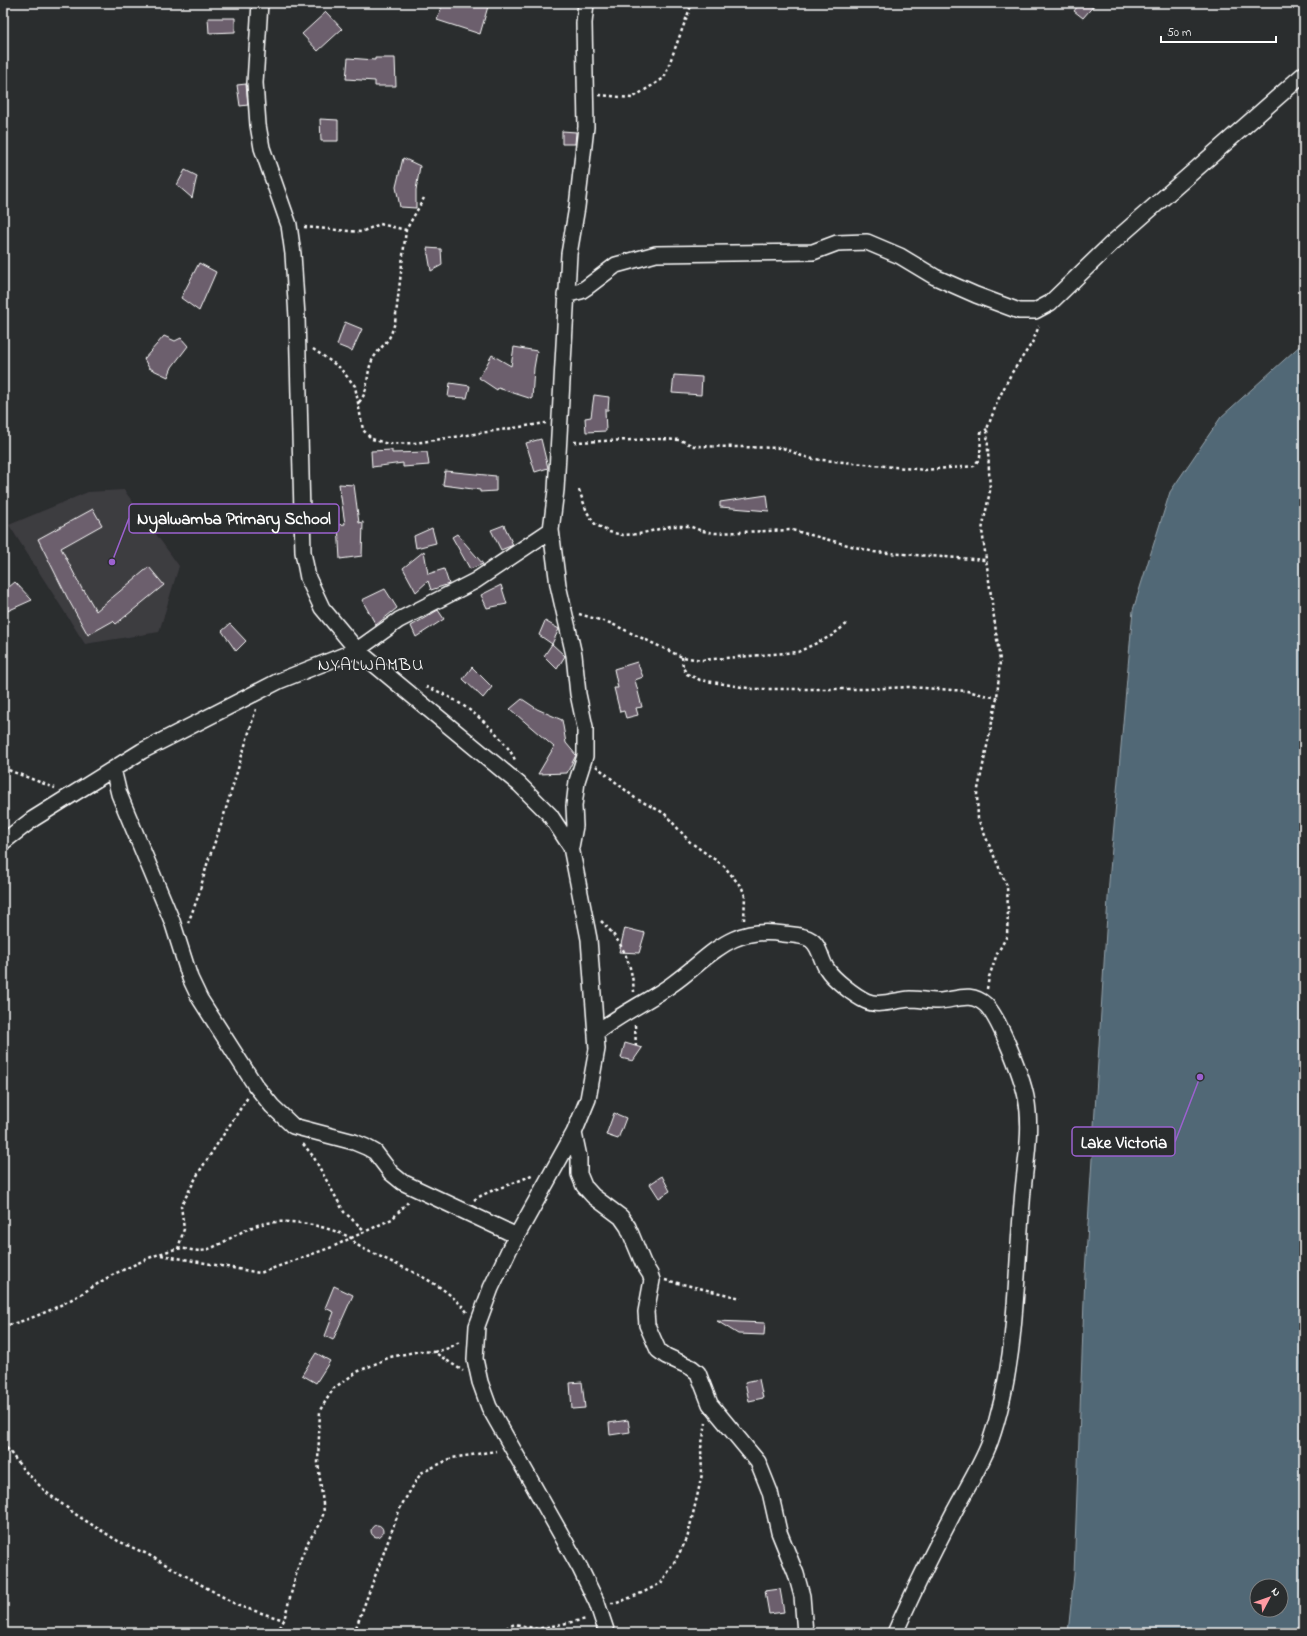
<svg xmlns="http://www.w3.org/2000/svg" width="1307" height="1636" font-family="'Indie Flower',sans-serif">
<rect width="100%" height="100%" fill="#2a2d2e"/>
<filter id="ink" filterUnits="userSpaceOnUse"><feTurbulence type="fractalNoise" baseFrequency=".025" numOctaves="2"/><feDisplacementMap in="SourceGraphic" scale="8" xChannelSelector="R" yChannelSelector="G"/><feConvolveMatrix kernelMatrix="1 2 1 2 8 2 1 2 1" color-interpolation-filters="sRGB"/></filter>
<g filter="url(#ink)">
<path fill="#3e3c41" d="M124 490 179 566 159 632 85 644 9 525 88 492Z"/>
<path fill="#516876" stroke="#97a4ad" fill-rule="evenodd" d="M1304 342V1633H1068L1074 1575 1085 1273 1109 882 1133 610 1170 492 1221 417ZM1257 1586H1281V1610H1257Z"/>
<path fill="#6c5f6d" stroke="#fff" d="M443 3H489L480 34 437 20Z
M1080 3H1096L1083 18 1074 11Z
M326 12 342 29 318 51 302 34Z
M208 18H235V32L209 33Z
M348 58 375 60V58H395L396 86H375V81L346 79Z
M246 84 248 105 240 106 237 85Z
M320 119 338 120V141H321Z
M562 131 576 132 575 144H562Z
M403 158 420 166 416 190V208L400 207 396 187Z
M185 170 197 176 192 198 177 185Z
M427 248 441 249 442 265 431 271Z
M199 263 216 272 199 311 181 298Z
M345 322 362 329 352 351 337 345Z
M164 336 175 341 181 338 188 346 172 367 168 377 149 368 144 359Z
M514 347 537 351 534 368 532 399 498 388 497 390 479 378 492 355 511 366Z
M674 375 702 377 701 395 672 393Z
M450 383 470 386 467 398 448 397Z
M594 395 609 397 608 410H605L606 431 586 432 585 418 591 417Z
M541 439 548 468 535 472 526 443Z
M392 450V453L427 452 429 465 403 467V463L372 467 371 451Z
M445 471 496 476V491L480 492V490L443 485Z
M339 484 354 485 359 523 363 522 362 556 340 559 338 525 345 524Z
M767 495 769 511 720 507V502Z
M93 509 102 525 61 548 83 591 84 590 96 611 149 567 164 585 116 624 113 621 88 635 68 599 38 539Z
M504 525 513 545 501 550 491 530Z
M432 528 436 543 416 548 414 536Z
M457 534 483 564 470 569 452 537Z
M424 551 428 574 444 569 449 584 431 590 428 581 416 592 403 568Z
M15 582 32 600 3 613V592Z
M501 585 507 604 487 608 481 595Z
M385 589 397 608 376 625 362 600Z
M438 610 444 619 416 637 411 626Z
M545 621 559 629 552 644 539 635Z
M230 624 246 641 236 651 222 631Z
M552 644 565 656 557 669 544 656Z
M637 662 643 677 635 680 642 707 636 708 638 715 626 718 624 711 620 712 614 688H618L614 669Z
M472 667 492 687 483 698 463 679Z
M522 699 537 709 562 720 566 743 576 755 567 773 538 774 554 747 510 709Z
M625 928 645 933 639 953 619 952Z
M625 1043 642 1048 633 1061 621 1058Z
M614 1113 626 1118 618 1139 606 1135Z
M662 1176 670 1191 659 1198 650 1184Z
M334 1286 353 1295 333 1340 325 1336 334 1312 325 1308Z
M717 1321 765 1323 764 1335 738 1334Z
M316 1353 330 1361 316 1383 302 1375Z
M759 1379 763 1398 749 1401 745 1382Z
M582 1382 585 1408 572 1409 570 1383Z
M628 1420 630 1432 610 1435 609 1423Z
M371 1531a6 6 0 1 1 12 0a6 6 0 1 1-12 0Z
M780 1589 784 1612 769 1614 765 1591Z"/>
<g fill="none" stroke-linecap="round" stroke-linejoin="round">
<g stroke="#fff" stroke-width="18">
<path id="minor" d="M260 3 255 83 258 125 262 148 289 225 293 254 297 317 303 552 308 578 322 608 357 650 519 784 550 815 571 847 589 939 597 1049 588 1099 574 1133 510 1248 491 1288 477 1326 475 1359 480 1382 489 1407 580 1568 597 1603 607 1633
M565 295 581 291 587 287 616 265 656 254 813 252 837 243 867 242 900 256 935 277 976 295 1019 311H1035L1050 303 1111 244 1304 74
M113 769 119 794 172 921 190 978 200 999 255 1085 272 1106 293 1126 354 1142 366 1147 375 1152 391 1173 402 1182 517 1236
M3 842 33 819 142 751 279 681 357 650 399 620 475 581 551 530
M571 847 575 826 574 806 577 781 585 756V727L578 694 574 655 558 585 551 530 556 490 569 254 577 207 586 127 584 23 586 3
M596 1033C620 1014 647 1002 671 985 711 957 729 925 784 934 792 935 804 935 811 940 820 946 821 961 827 969 833 979 855 996 866 1001 879 1007 895 1000 910 999 919 999 928 1001 938 1001 954 1001 970 990 986 1005 1000 1019 1022 1077 1026 1097 1033 1133 1024 1168 1022 1203 1015 1283 1017 1366 990 1442 981 1466 966 1489 954 1512 933 1552 913 1592 895 1633
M574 1133 579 1157V1174L584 1186 593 1196 621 1217 628 1227 643 1263 650 1274 652 1280 646 1312 647 1325 658 1350 666 1356 692 1368 698 1373 710 1404 758 1462 770 1492 779 1532 796 1574 802 1596 805 1633"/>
</g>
<path stroke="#fff" stroke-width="2.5" stroke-dasharray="3 3" stroke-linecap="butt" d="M599 95 632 98 664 78 692 3
M304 227 361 232 380 224 406 230
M313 349 339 367 355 386 363 430 372 439 388 444 415 443 546 423
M359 402C369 392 366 376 371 363 375 353 383 347 389 338 392 333 393 327 395 323L406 230 424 198
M574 442 661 439 680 440 694 446 783 448 802 456 813 459 925 470 974 466 980 458 981 433 987 429
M579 490 587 512 595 524 609 532 623 535 639 534 671 526H689L702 531 715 533 792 530 874 552 986 560
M579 614 610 623 682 657 702 660 798 652 831 636 848 623
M682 657 683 668 687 674 700 680 753 689H867L909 687 967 691 997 698
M426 687C458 697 501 730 515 760
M596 766 635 798 664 813 690 842 724 866 742 888 745 896 744 920
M3 768 55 788
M601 921C622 941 632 963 634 992
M188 923 198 897 208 861 221 825 256 709
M987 989 989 977 997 954 1007 936 1008 911 1007 886 978 819 977 794 997 698 1000 661 982 530 990 491 987 429 998 400 1011 374 1032 343 1039 326
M635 1025 636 1048
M303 1144 313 1156 344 1212 365 1231
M474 1200C492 1188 514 1185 533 1174
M178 1249 184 1229 181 1206 199 1172 248 1097
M161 1255 260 1273 332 1247 392 1219 409 1201
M665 1280 741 1298
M3 1326C32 1320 61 1306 86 1291 98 1284 110 1275 123 1270 140 1262 158 1253 176 1249 186 1247 196 1253 206 1250 224 1244 239 1231 258 1225 285 1217 324 1225 349 1237 352 1238 353 1240 355 1243 361 1249 372 1252 379 1256 410 1271 445 1284 467 1312
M434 1352 449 1348 461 1341
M3 1443 22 1468 46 1492 78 1516 118 1541 147 1554 239 1606 284 1620
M611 1603H617L644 1592 661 1583 672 1566 687 1539 697 1497 702 1474 701 1448 706 1423
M277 1633 284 1620 300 1560 309 1540 319 1526 324 1512 318 1463 320 1410 334 1388 357 1372 390 1357 420 1351 434 1352 463 1371
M354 1633 401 1506 421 1473 452 1458 496 1451
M502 1633 508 1627 515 1624 537 1629 587 1619"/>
<use href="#minor" stroke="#2a2d2e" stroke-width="15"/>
</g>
</g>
<g text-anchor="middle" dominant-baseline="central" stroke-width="3" stroke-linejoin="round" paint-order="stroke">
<g font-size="18" letter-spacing="1" fill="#fff" stroke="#2a2d2e">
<text x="371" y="666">NYALWAMBU</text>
</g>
</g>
<path fill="none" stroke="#9c61cf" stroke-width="1.5" d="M112 562L129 518M1200 1077L1175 1142"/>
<g fill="#9c61cf" stroke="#2a2d2e" stroke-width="1.5">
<circle cx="112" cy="562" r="4"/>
<circle cx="1200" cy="1077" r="4"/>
</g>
<g fill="#2a2d2e" stroke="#9c61cf" stroke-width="1.5">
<rect x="129" y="504" width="210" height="29" rx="4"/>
<rect x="1072" y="1127" width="103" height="29" rx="4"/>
</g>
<g font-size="17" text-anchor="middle" font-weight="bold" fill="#fff">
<text x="234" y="524">Nyalwamba Primary School</text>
<text x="1124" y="1148">Lake Victoria</text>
</g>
<rect width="1307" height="1636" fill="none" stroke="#2a2d2e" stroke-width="16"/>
<rect x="8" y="8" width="1291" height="1620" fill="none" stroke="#fff" stroke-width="1.5" filter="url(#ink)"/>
<g transform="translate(1269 1598) rotate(49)"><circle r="19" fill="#2a2d2e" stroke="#7f8182"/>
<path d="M0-3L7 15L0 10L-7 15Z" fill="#ff9aa2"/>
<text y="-6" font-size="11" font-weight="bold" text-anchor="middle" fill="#ffffff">N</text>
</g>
<path d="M1161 36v6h115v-6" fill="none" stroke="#ffffff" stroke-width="2"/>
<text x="1167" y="36" font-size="12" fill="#ffffff" stroke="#2a2d2e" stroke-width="3" paint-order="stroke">50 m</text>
</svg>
